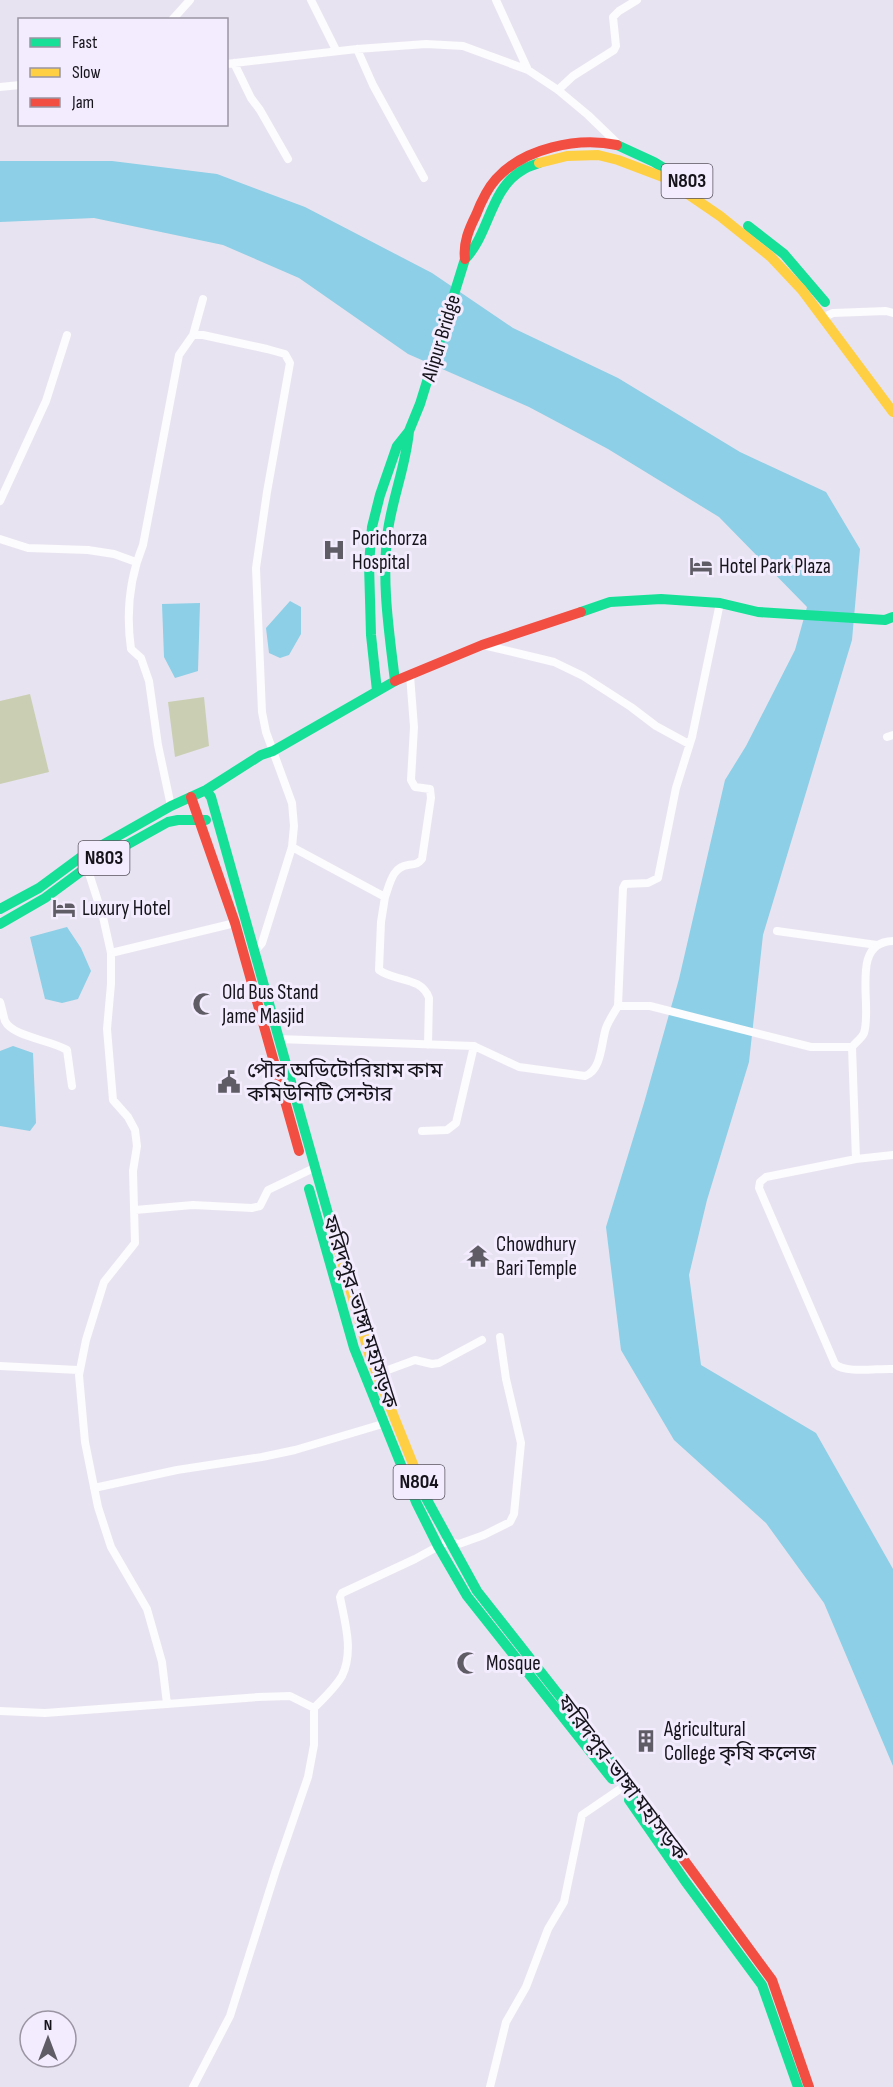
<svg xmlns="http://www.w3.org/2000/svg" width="893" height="2087" font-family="'Sofia Sans Condensed','Noto Sans Bengali',sans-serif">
<rect width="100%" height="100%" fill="#e8e3f0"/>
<path fill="#cacfb3" d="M30 694 49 772 0 784V701Z
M204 697 209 746 175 757 168 702Z"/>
<path fill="#8ccfe6" d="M0 161H112L217 174 305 207 432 273 513 328 618 378 740 452 826 492 860 549 852 640 763 935 749 1062 707 1200 689 1275 701 1365 816 1433 893 1569V1766L824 1603 766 1523 674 1440 621 1350 606 1227 644 1103 679 979 725 780 746 746 795 650 807 607 719 517 608 449 529 407 408 354 299 278 223 245 94 218 0 222Z
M290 601 301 607V634L289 655 280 658 269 653 266 628Z
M200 603 198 671 175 678 164 657 162 604Z
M67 927 81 948 91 971 78 999 62 1003 45 999 30 937Z
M13 1046 33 1053 36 1123 30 1131 0 1126V1051Z"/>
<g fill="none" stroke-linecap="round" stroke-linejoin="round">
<path stroke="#fcfbfd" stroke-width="8" d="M311 0 336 50
M496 0 528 70
M172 20 190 0
M357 49 373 85 424 178
M234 63 251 98 260 110 288 159
M226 64 357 49 426 44 463 46 528 70 558 90 588 115 617 143
M0 87 20 85
M558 90 573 76 614 50 616 46 613 17 619 11 637 0
M824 317 833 313 886 311 893 313
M193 335 203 299
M0 501 46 401 67 335
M0 539 28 548 88 550 114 554 136 562
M483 645 554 662 583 676 631 707 656 726 689 744
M887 737 893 735
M171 806 158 745 149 681 141 658 131 649C126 614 130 577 143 545L179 355 193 335H203L267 349 285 354 290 363 267 492 256 568 262 712 266 732 292 803 294 826 292 847 385 897 381 922 379 970C395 982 421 976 429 998L428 1045
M385 897C390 884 392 867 408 865 415 864 417 865 422 859L431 798 430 789 415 787 411 780 414 727 410 675
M777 931 877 945
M254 952 262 943 292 847
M111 953 235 923
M0 1002C2 1008 3 1015 5 1021 13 1037 51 1040 67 1050L72 1086
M618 1006 623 888 625 884 648 883 658 878 676 788 692 737 720 603
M278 1039 474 1046 519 1067 585 1076C602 1070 601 1043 606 1028 609 1020 614 1013 618 1006H650L811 1047H852
M422 1131 447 1130 456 1123 474 1046
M893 1155 856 1159 766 1177 760 1182 759 1188 835 1364C846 1374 878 1368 893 1369
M856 1159 852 1047C856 1042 862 1038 864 1033 873 1005 849 942 893 941
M135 1210 193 1205 252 1208 260 1206 268 1190 314 1168
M0 1366 78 1370
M377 1374 415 1360 432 1364 439 1363 482 1340
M94 1488 177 1470 262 1457 295 1450 386 1423
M167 1704 258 1697 290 1696 314 1708
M0 1711 45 1713 167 1704 162 1662 147 1609 111 1547 98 1507 85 1442 79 1375 86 1340 104 1282 135 1243 133 1171 137 1146 135 1130 128 1117 113 1100 107 1029 111 984V953L103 917 86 864
M193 2087 230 2016 276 1870 308 1777 314 1745V1708C323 1699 335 1688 342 1676 354 1651 345 1623 340 1597L342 1593 415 1559 448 1541 459 1544 484 1535 510 1522 514 1514 521 1443 506 1379 500 1337
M490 2087 506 2022 526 1987 548 1929 564 1902 582 1815 620 1789 627 1782"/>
<path stroke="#16e098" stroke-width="10" d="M617 145 654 162 698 189
M748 226 784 254 825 302
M581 612 610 602 661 599 720 603 758 612 885 620 893 617
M377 691 371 635 369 564 372 527 380 495 397 446 409 431 420 404 465 259C489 235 490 190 521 171 526 167 533 165 539 163
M206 790 211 797 331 1224
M0 909 39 888 81 857 171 806 206 790 261 755 273 751 395 681C389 631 381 580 388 530 393 496 406 465 409 431
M0 924 45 898 87 867 168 822 178 820H206
M309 1189 354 1348 416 1502 438 1546 467 1596 612 1779
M415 1469 426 1498 477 1591 636 1793 673 1845
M629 1800 685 1881 762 1985 798 2087"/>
<path stroke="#ffcf43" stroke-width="10" d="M539 163 567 156 598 155 618 160 663 177 720 216 771 257 802 290 893 412
M331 1224 370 1357 415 1469"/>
<path stroke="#f24e42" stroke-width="10" d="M465 259C463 243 469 229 476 215 481 202 487 189 496 179 524 148 577 137 617 145
M395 681 482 645 581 612
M191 797 235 923 299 1151
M673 1845 772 1980 809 2087"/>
</g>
<defs>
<g id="hospital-bare" transform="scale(1.8)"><path d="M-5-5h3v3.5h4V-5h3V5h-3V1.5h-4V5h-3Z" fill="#605c66" stroke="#f3ecfe" stroke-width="2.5" paint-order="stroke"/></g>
<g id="hotel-bare" transform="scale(1.8)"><path d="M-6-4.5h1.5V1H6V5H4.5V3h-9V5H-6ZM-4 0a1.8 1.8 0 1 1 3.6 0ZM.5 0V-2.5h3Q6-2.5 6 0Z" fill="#605c66" stroke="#f3ecfe" stroke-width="2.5" paint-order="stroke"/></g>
<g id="mosque-bare" transform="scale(1.8)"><path d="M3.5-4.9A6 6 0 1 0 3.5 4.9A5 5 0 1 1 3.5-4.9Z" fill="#605c66" stroke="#f3ecfe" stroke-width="2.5" paint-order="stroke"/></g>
<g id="civic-bare" transform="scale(1.8)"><path d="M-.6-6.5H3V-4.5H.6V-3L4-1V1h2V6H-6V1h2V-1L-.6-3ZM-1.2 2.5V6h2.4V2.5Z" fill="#605c66" stroke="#f3ecfe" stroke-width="2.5" paint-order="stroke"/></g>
<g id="temple-bare" transform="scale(1.8)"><path d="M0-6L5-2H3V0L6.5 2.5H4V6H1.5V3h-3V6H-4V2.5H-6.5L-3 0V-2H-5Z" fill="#605c66" stroke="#f3ecfe" stroke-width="2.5" paint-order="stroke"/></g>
<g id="building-bare" transform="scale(1.8)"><path d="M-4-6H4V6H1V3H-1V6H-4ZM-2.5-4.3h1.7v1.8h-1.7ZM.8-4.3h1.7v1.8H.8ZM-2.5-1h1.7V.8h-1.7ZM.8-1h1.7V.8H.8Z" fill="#605c66" stroke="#f3ecfe" stroke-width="2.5" paint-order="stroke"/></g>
</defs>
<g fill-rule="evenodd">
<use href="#hospital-bare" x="334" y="550"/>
<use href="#hotel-bare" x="701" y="566"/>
<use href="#hotel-bare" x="64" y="908"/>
<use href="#mosque-bare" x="204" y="1004"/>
<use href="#civic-bare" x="229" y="1082"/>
<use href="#temple-bare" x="478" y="1256"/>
<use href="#mosque-bare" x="468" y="1663"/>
<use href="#building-bare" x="646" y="1741"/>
</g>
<g text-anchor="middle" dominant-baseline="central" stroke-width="6" stroke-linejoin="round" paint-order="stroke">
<g fill="#f3ecfe" stroke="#58545f" stroke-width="1.5">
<rect x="661.5" y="164" width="51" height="34" rx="4.5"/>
<rect x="78.5" y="841" width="51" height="34" rx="4.5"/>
<rect x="393.5" y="1465" width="51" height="34" rx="4.5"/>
</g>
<g font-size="20" font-weight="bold" fill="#16131b">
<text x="687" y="181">N803</text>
<text x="104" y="858">N803</text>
<text x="419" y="1482">N804</text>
</g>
<g font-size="21" fill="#16131b" stroke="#f3ecfe">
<text transform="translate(441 338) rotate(-73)">Alipur Bridge</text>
<text transform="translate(360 1312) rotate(72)">ফরিদপুর-ভাঙ্গা মহাসড়ক</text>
<text transform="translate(622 1778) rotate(53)">ফরিদপুর-ভাঙ্গা মহাসড়ক</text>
</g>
<g font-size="21" fill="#16131b" stroke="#f3ecfe" text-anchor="start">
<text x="352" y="538">Porichorza<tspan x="352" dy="24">Hospital</tspan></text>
<text x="719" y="566">Hotel Park Plaza</text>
<text x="82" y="908">Luxury Hotel</text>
<text x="222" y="992">Old Bus Stand<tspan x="222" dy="24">Jame Masjid</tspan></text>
<text x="247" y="1070">পৌর অডিটোরিয়াম কাম<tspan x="247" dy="24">কমিউনিটি সেন্টার</tspan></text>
<text x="496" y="1244">Chowdhury<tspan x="496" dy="24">Bari Temple</tspan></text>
<text x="486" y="1663">Mosque</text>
<text x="664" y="1729">Agricultural<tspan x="664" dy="24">College কৃষি কলেজ</tspan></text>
</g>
</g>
<rect x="18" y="18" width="210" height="108" fill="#f3ecfe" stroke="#9b95a3" stroke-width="1.5"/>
<rect x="30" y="38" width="30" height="9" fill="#16e098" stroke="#9b95a3" stroke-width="1.5"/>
<text x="72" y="48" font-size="18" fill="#16131b">Fast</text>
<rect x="30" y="68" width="30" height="9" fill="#ffcf43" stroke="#9b95a3" stroke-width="1.5"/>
<text x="72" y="78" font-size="18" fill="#16131b">Slow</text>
<rect x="30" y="98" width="30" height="9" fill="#f24e42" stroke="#9b95a3" stroke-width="1.5"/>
<text x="72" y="108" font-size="18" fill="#16131b">Jam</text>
<g transform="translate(48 2039)"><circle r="28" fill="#f3ecfe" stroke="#9b95a3" stroke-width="1.5"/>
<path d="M0-4.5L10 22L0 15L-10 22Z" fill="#605c66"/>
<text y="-9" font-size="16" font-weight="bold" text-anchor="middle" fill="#16131b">N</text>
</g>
</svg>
